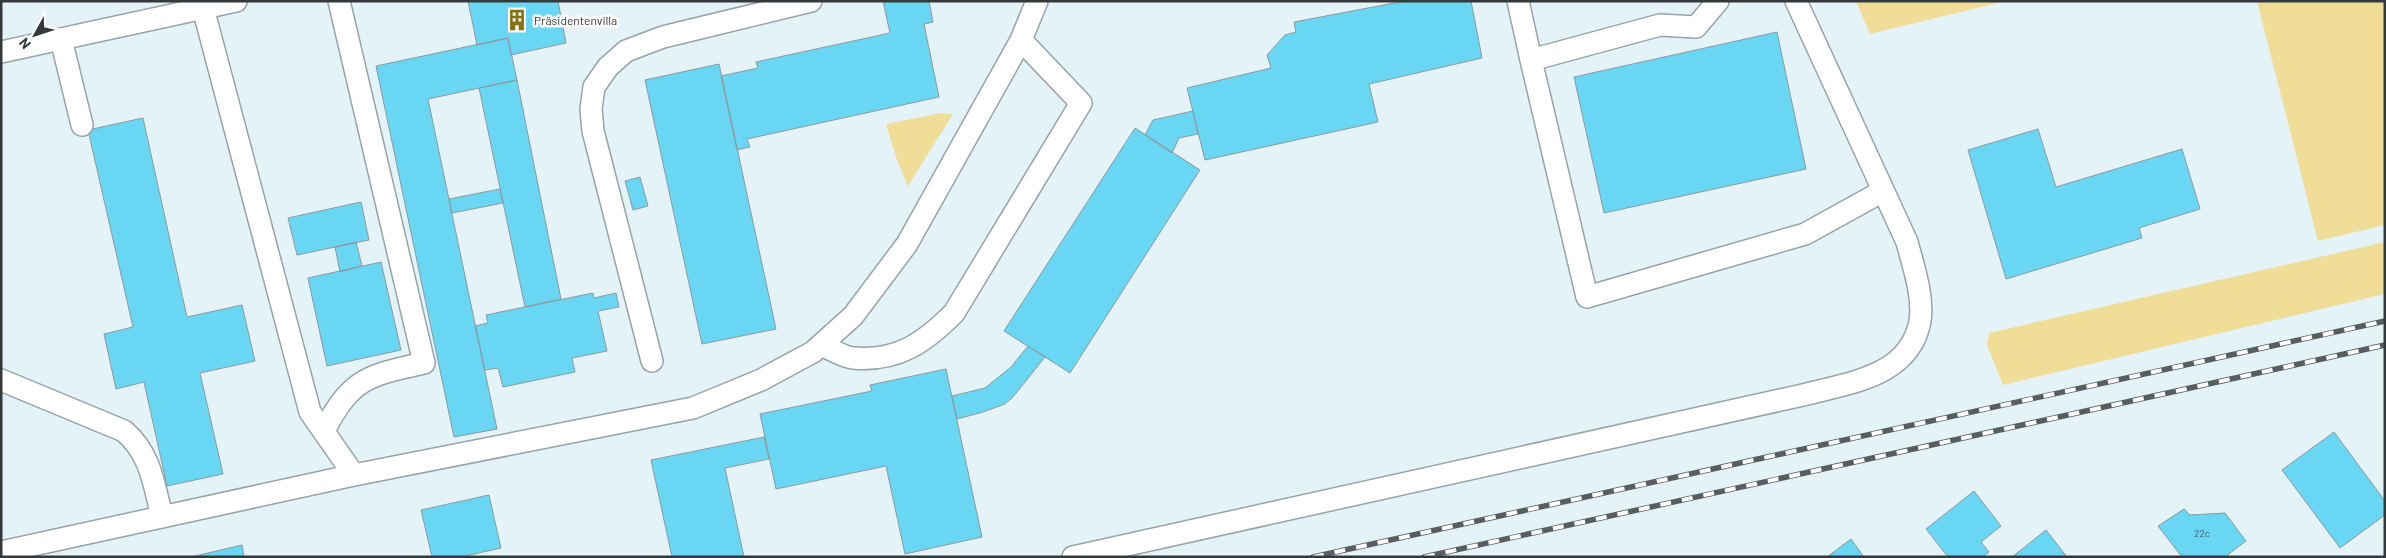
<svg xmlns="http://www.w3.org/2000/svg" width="2386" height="558" font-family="Barlow,sans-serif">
<rect width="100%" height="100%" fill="#e4f3f8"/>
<path fill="#efdd98" d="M1856 1H2006L1870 34Z
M2257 1H2385V225L2318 241Z
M941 113 953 114 908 186 897 160 886 124Z
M2385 242V294L2003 385 1987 345 1989 333Z"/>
<path fill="#69d6f3" stroke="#8c9a9e" d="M468 1H558L566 43 511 55 508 38 477 45Z
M883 1H929L933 22 924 24 939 97 747 139 750 147 737 150 721 76 758 68 756 62 890 33Z
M1405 1H1471L1482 58 1369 84 1378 122 1205 160 1187 88 1271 68 1267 55 1285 35 1296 32 1294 22Z
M1777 32 1806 169 1604 213 1574 77Z
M508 38 517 80 428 99 497 429 454 437 376 66Z
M719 64 776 329 702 344 645 80Z
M517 80 561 299 525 307 479 88Z
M1193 111 1198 134 1179 138 1172 153 1145 135 1153 120Z
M143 118 187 317 242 305 255 361 200 373 223 474 167 486 144 382 116 389 104 334 133 327 88 130Z
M1135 128 1200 170 1070 373 1004 331Z
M2038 129 2056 187 2182 149 2200 209 2139 228 2142 238 2006 279 1968 150Z
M640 177 648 206 633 210 625 181Z
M500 189 503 203 452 213 449 199Z
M361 202 369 240 297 255 288 218Z
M356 242 362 266 340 272 335 247Z
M381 262 401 350 327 366 308 278Z
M593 293 594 298 616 293 619 307 598 311 607 351 572 358 575 372 503 387 498 368 485 370 475 326 488 323 486 315Z
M1028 346 1045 357 1013 397 1005 404 983 412 957 419 952 396 985 388 1011 367Z
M946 369 982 537 905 554 886 466 776 489 760 414 872 391 870 385Z
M2334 432 2385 501V515L2340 548 2282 470Z
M764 437 769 459 725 468 744 557H672L651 460Z
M1974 491 2001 526 1981 542 1989 552 1983 557H1948L1926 529Z
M489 495 501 548 461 557H432L421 510Z
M2184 509 2190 515 2225 513 2246 541 2225 557H2182L2158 526Z
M2046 530 2067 557H2012Z
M1851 539 1864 557H1827Z
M242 545 244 557H191Z"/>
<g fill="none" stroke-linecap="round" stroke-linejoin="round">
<g stroke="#96a4a8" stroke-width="24">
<path id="service" d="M1518 1 1531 60
M1718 1 1696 27 1660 25 1531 60 1587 297 1805 234 1883 191
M203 8 310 412 354 475
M61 39 82 125
M1 52 236 1
M821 345C831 349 843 357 853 358 898 362 925 342 954 313L1081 103 1021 40
M652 361 593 131 591 109 594 87 608 67 626 51 663 37 811 1
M1 380 124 431C151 454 154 485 162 517
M324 431C351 378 369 375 424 363L339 1
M1 552 354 475 693 408 761 380 813 352 853 316 907 244 1021 40 1037 1
M1073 557 1803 395C1848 383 1910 377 1920 321 1924 297 1913 265 1907 242L1796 1"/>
</g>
<use href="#service" stroke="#fff" stroke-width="21"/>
<g stroke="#565e60" stroke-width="5.5">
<path id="rail" d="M1313 557 2385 321
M1424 557 2385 345"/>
</g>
<use href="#rail" stroke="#fefefe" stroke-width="4" stroke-dasharray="11" stroke-linecap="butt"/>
</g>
<defs>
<g id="building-bare" transform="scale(1.725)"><path d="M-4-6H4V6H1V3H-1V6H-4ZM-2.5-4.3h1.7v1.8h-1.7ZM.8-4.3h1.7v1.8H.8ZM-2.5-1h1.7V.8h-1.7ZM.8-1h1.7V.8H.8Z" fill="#857111" stroke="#fefefe" stroke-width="2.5" paint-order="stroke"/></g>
</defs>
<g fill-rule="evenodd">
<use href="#building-bare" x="517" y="20"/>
</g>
<g text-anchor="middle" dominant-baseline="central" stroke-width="5" stroke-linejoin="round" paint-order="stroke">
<g font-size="10" fill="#41616a">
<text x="2202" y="533">22c</text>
</g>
<g font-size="12" fill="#343a3c" stroke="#fefefe" text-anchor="start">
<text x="534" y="20">Präsidentenvilla</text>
</g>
</g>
<rect width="2386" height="558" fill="none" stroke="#343a3c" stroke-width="5"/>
<g transform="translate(35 35) rotate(230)" stroke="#fefefe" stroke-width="4" paint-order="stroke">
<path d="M0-4L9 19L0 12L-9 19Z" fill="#343a3c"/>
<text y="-8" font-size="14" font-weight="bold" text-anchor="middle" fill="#343a3c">N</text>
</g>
</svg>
